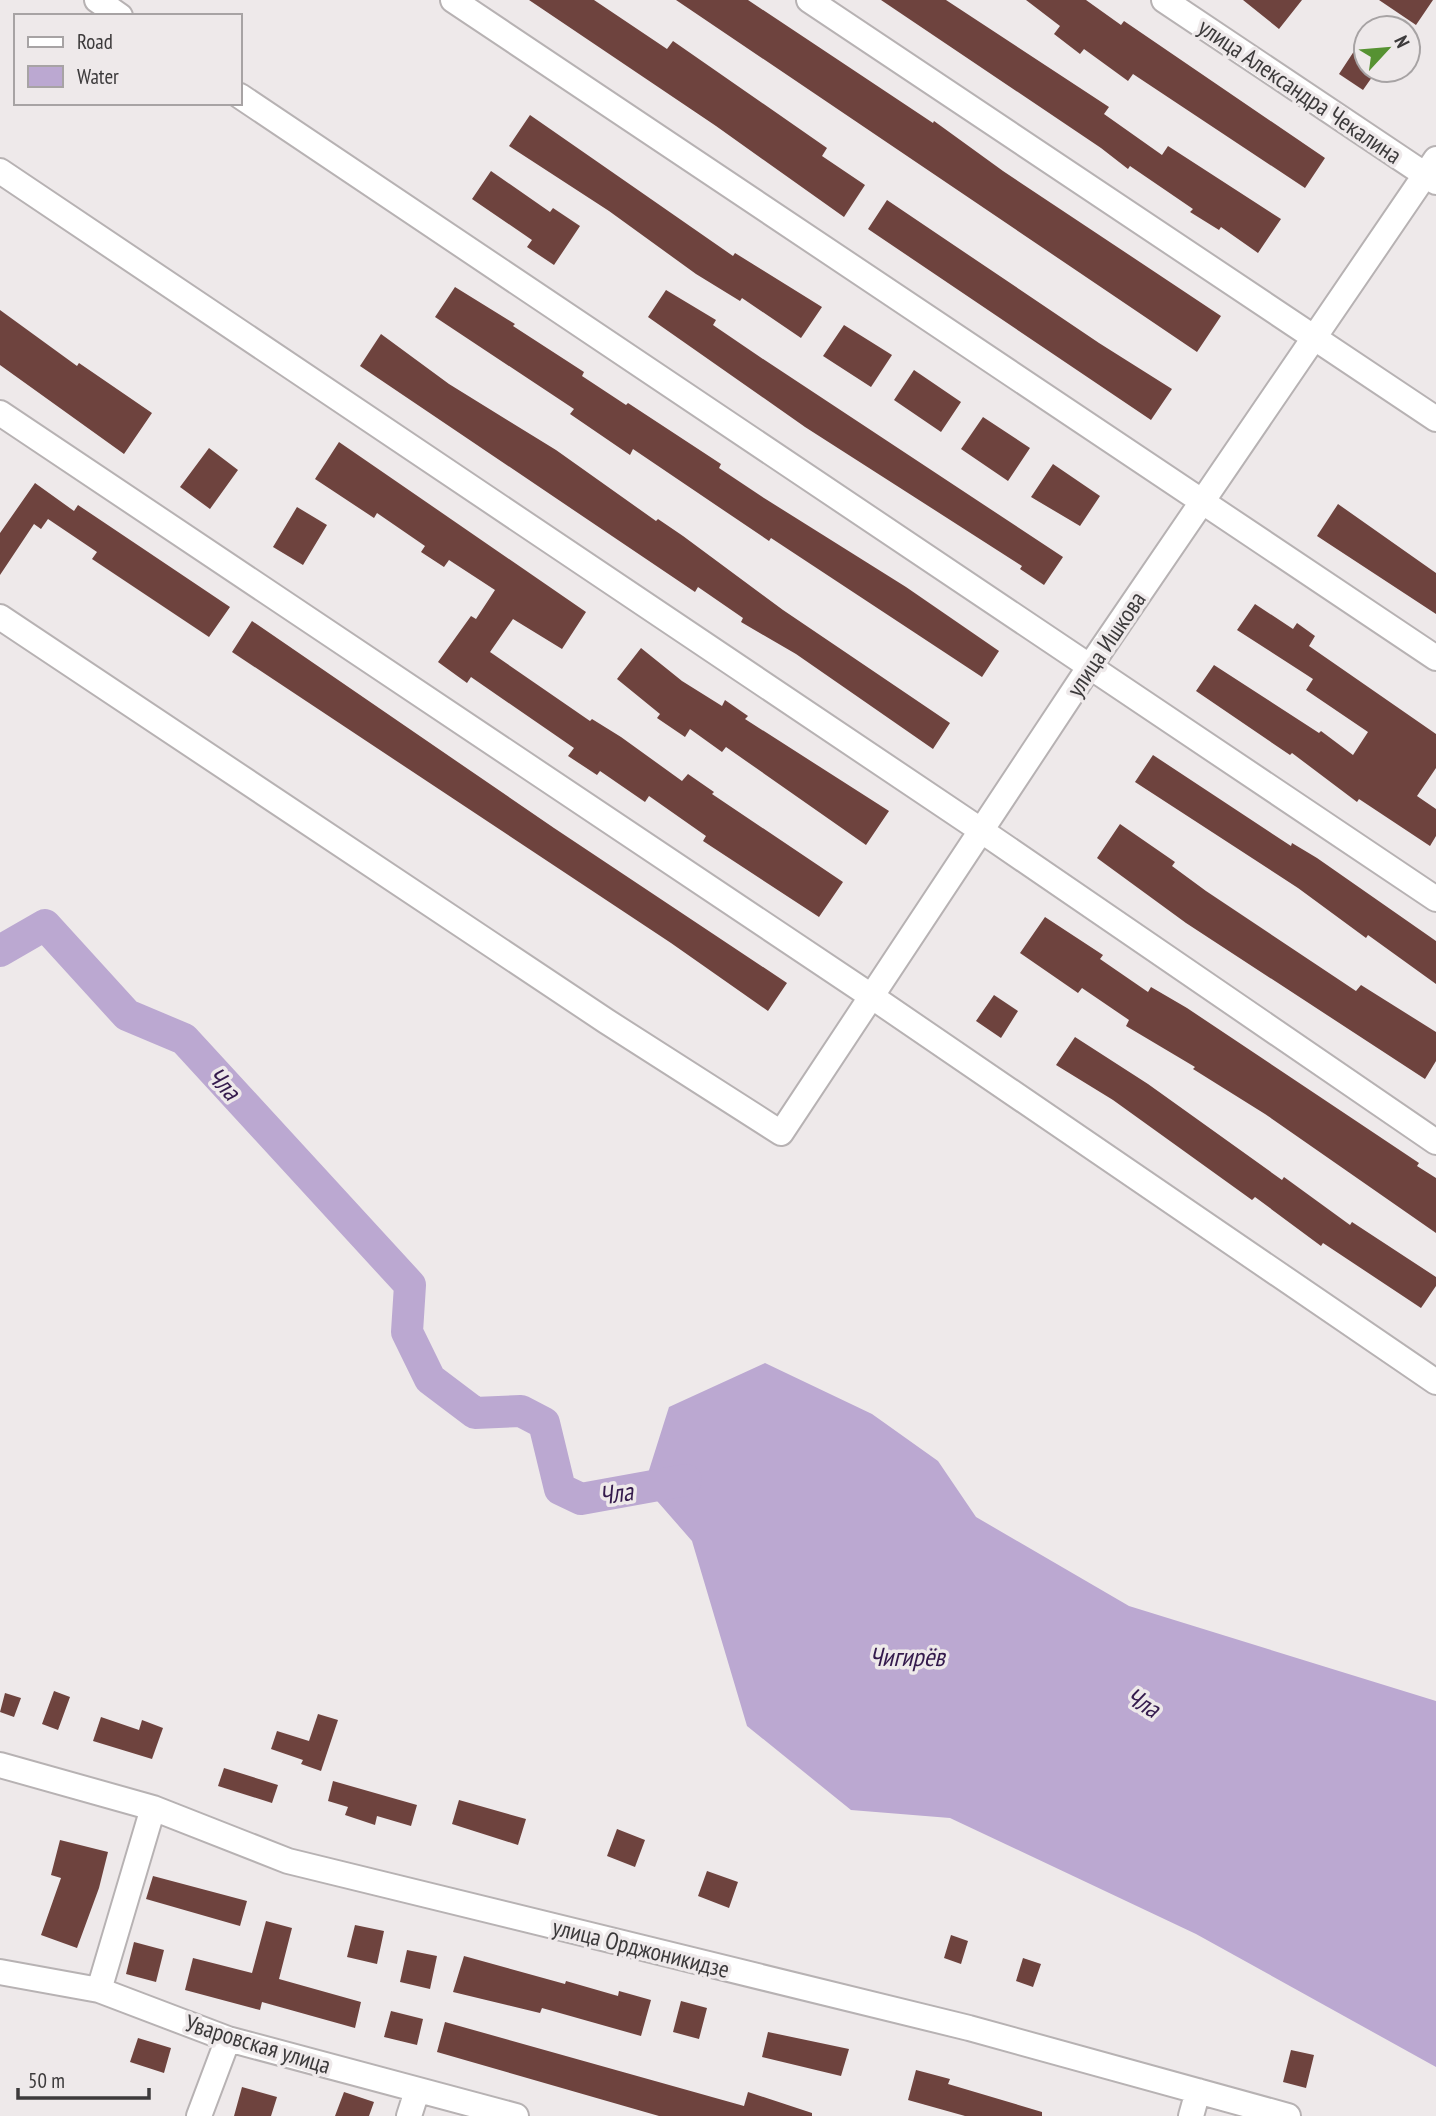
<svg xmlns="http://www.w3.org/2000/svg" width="1436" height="2116" font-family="'PT Sans Narrow',sans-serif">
<rect width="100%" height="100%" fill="#eee9ea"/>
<path fill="#bba8d1" d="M765 1363 872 1414 938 1461 976 1517 1129 1606 1436 1701V2067L1196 1934 950 1818 851 1810 747 1726 692 1541 644 1486 669 1407Z"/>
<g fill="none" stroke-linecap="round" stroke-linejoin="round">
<path stroke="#bba8d1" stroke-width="32" d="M0 951 45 925 127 1015 184 1039 410 1285 407 1332 430 1379 475 1413 521 1411 544 1423 560 1489 581 1499 686 1480"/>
</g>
<path fill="#6e433e" d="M529 0H594L667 49 673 41 827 148 822 156 865 185 844 217 716 126Z
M676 0H748L933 123 934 121 1003 171 1221 316 1197 352Z
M881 0H946L1109 107 1104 114 1162 155 1168 146 1281 219 1258 253 1221 227 1219 230 1190 212 1193 209 1130 166 1128 169 1101 148Z
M1026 0H1086L1121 25 1124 21 1325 158 1305 188 1133 74 1128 81 1084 49 1080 54 1054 34 1060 26Z
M1243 0H1302L1279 29Z
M1379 0H1433L1416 25Z
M1366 33V70H1377L1363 90 1339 74Z
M530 115 733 256 735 253 822 307 801 338 742 298 740 301 696 274 609 211 509 146Z
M491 171 550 212 553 208 580 226 554 265 527 247 532 240 472 199Z
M887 200 1099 343 1172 389 1151 420 868 229Z
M455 287 515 324 513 326 584 372 582 376 626 405 628 403 721 464 719 468 764 498 906 587 999 651 982 677 771 538 769 541 633 449 630 455 570 414 574 409 435 317Z
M666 290 716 320 713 325 760 357 1063 557 1044 585 1020 569 1022 566 805 427 648 317Z
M0 310 77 366 79 363 152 413 124 454 0 365Z
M844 325 892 355 871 387 823 356Z
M381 334 449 384 556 450 656 521 658 519 683 536 783 610 950 723 933 749 796 654 741 622 743 618 698 587 695 592 360 366Z
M914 370 961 402 941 432 894 400Z
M983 417 1030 448 1008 481 961 449Z
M339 442 586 612 562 649 513 619 490 652 590 721 592 719 621 737 682 781 688 774 714 792 712 794 843 882 819 917 703 841 706 836 649 796 645 802 600 771 597 775 568 756 574 748 471 677 467 683 438 662 471 616 476 619 495 590 449 560 444 567 421 552 425 546 377 513 374 518 315 479Z
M209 448 238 470 210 509 180 487Z
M1053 464 1100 496 1080 526 1031 497Z
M35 483 74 511 78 505 230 607 209 637 92 559 97 552 48 519 41 529 34 524 0 575V533Z
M1338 504 1436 573V614L1317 536Z
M297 507 327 525 303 565 273 547Z
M1255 604 1293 629 1297 623 1315 636 1309 646 1436 734V768L1417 796 1436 809V836L1430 846 1359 799 1357 802 1292 753 1290 755 1196 691 1214 665 1319 733 1321 731 1353 755 1368 732 1306 690 1313 679 1237 630Z
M252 621 554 828 787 983 768 1011 671 943 232 652Z
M641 648 682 681 722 706 725 700 748 716 745 719 889 811 866 845 726 747 722 752 690 729 685 737 657 718 660 714 617 679Z
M1153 755 1291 846 1292 843 1317 858 1436 941V984L1368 935 1366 938 1298 888 1135 782Z
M1120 824 1175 862 1172 866 1206 891 1356 991 1361 985 1436 1032V1061L1425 1079 1186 923 1097 858Z
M1045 917 1103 955 1100 959 1148 992 1151 987 1187 1008 1419 1163 1417 1166 1436 1178V1233L1265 1114 1193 1069 1195 1067 1126 1026 1129 1020 1082 988 1078 993 1020 953Z
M994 995 1018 1011 1001 1038 976 1021Z
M1075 1037 1148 1084 1282 1180 1284 1177 1350 1225 1352 1222 1436 1277V1286L1421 1308 1323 1243 1321 1246 1255 1197 1252 1200 1113 1100 1056 1065Z
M54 1691 70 1697 58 1730 42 1724Z
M5 1693 21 1698 14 1717 0 1712Z
M318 1714 338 1720 321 1771 301 1764 303 1760 271 1749 277 1731 309 1741Z
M101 1717 139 1730 142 1720 163 1728 152 1759 93 1741Z
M224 1768 278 1785 272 1803 218 1786Z
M333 1781 417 1805 411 1826 377 1816 375 1825 345 1815 348 1807 328 1801Z
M459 1800 526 1819 518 1845 452 1824Z
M617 1829 645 1840 635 1867 607 1856Z
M60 1840 108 1852 99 1888 77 1948 41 1935 61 1878 51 1875Z
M707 1871 738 1882 729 1908 698 1896Z
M153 1876 247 1901 240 1926 146 1899Z
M266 1921 292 1928 279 1979 361 2002 355 2028 262 2002 260 2010 185 1990 193 1958 252 1973Z
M355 1925 384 1931 377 1964 347 1957Z
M951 1935 968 1941 961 1964 944 1958Z
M134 1942 164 1950 156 1982 126 1974Z
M407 1950 437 1956 430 1989 400 1982Z
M464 1956 565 1984 566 1981 618 1996 619 1991 651 2000 641 2036 542 2008 540 2013 453 1992Z
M1023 1958 1041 1964 1033 1987 1016 1981Z
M681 2001 707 2008 699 2039 673 2032Z
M391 2011 423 2019 417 2045 384 2037Z
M445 2022 744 2106 748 2092 812 2113V2116H659L437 2052Z
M768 2032 849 2049 841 2076 762 2057Z
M138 2038 171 2048 164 2073 130 2062Z
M1291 2050 1314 2055 1306 2088 1283 2082Z
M916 2070 950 2079 948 2084 1042 2112V2116H965L908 2100Z
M242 2087 277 2097 271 2116H234Z
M344 2092 374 2102 369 2116H335Z"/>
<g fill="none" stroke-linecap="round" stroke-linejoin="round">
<g stroke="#b7b2b3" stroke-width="28">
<path id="minor" d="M97 0 120 16
M453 0 1436 658
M809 0 1436 419
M1164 0 1436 182
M240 96 1436 899
M0 171 982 831 1436 1142
M0 413 871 996 1436 1382
M0 617 606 1021 781 1133 1090 666 1436 159
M0 1765 153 1808 288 1861 969 2028 1288 2116
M0 1972 99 1990 228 2039 516 2116
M99 1990 153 1808
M199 2116 228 2039
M409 2116 417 2091
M1191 2116 1198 2091"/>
</g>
<use href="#minor" stroke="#fff" stroke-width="24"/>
</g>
<g text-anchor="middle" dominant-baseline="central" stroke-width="7" stroke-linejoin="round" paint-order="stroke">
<g font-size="24" fill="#3c3a3b" stroke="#eee9ea">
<text transform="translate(1300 91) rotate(34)">улица Александра Чекалина</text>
<text transform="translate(1106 644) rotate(-56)">улица Ишкова</text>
<text transform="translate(641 1948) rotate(14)">улица Орджоникидзе</text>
<text transform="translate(258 2044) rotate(17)">Уваровская улица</text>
</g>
<g font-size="26" font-style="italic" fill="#341a4c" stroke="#eee9ea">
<text transform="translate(224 1083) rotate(47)">Чла</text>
<text transform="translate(616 1493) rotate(-9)">Чла</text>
<text x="907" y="1656">Чигирёв</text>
<text transform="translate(1143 1702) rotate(30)">Чла</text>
</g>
</g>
<rect x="14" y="14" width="228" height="91" fill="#eee9ea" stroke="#a7a3a4" stroke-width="2"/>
<rect x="28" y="37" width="35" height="10" fill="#ffffff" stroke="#a7a3a4" stroke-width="2"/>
<text x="77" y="49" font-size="21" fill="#3c3a3b">Road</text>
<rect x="28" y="66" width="35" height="21" fill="#bba8d1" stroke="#a7a3a4" stroke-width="2"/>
<text x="77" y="84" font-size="21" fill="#3c3a3b">Water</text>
<g transform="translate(1387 49) rotate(64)"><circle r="33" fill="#eee9ea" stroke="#a7a3a4" stroke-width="2"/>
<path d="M0-5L12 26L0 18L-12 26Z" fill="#569232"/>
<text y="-10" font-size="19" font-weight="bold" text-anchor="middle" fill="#3c3a3b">N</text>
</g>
<path d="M18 2088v10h131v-10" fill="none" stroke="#3c3a3b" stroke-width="3.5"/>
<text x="28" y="2088" font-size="21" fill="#3c3a3b" stroke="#eee9ea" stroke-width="5" paint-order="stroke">50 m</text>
</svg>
